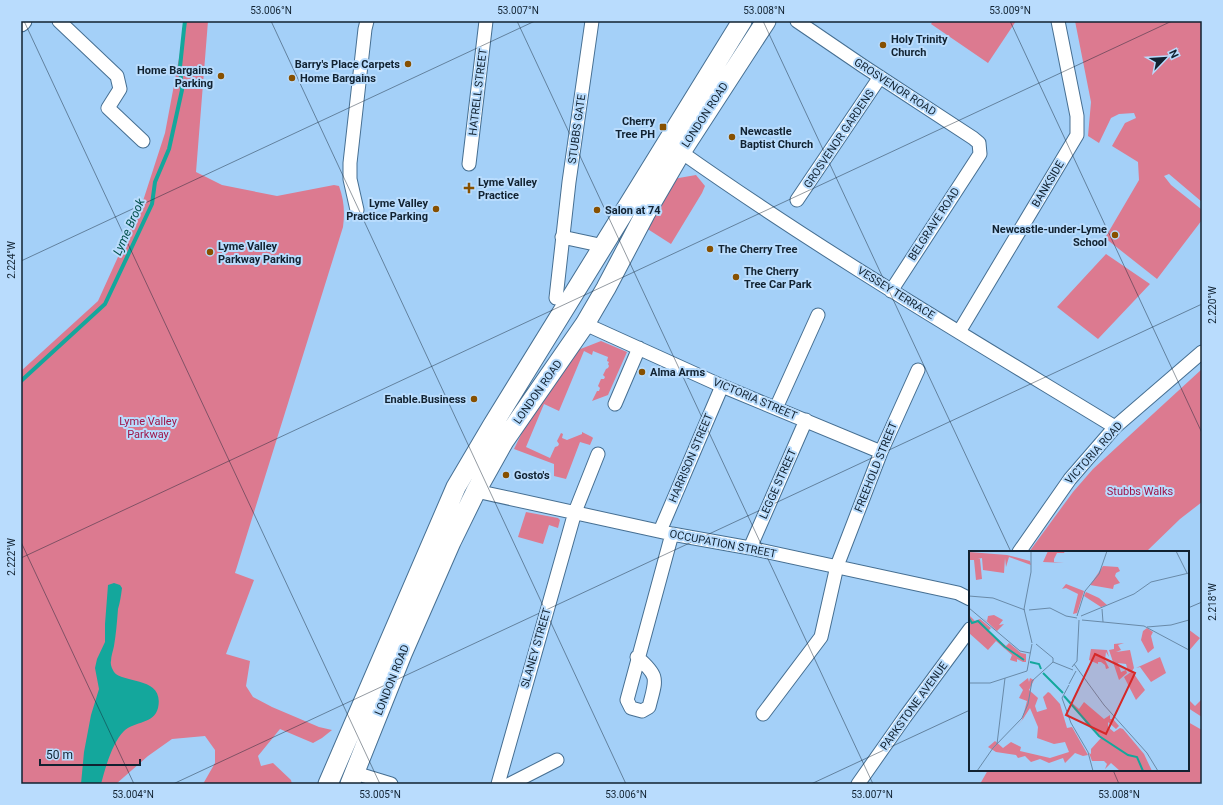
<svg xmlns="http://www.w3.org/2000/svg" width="1223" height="805" font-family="Roboto,sans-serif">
<rect width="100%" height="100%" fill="#a4d0f8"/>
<path fill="#dc7a90" d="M186 21H208L196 172 222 185 277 196 334 185 339 186C344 200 345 212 343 227L235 573 254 580 226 654 250 661 246 686 253 697 272 707 319 727 332 730 322 738 313 743 280 729 258 756 261 766 273 763 291 780 292 784H203L215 763V750L205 736 172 739 148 756 116 784H21V371L98 301 142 204 165 133Z
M933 21H1016L988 63 931 24Z
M1075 21H1202V202L1169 174 1164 176 1171 185 1201 209 1202 220 1157 279 1105 238 1139 180 1138 162 1112 146 1125 123 1136 118 1134 113 1119 114 1111 118 1099 143 1088 136 1091 102Z
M696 175 705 186 702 193 671 244 646 228 673 179Z
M1106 254 1150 284 1098 339 1057 307Z
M601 341 627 352 608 395 592 401 597 391H599L600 388 598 386 601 379H604L605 377 603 375 606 369 608 368 609 366 608 364 609 362 607 361 608 357 593 351 592 355 584 351 559 411 544 404 526 447 550 458 555 447 558 446 559 444 557 441 561 433 563 434 562 438 567 440 582 434V432L592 437 593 438 590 445 580 442 566 479 554 476V464L514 449 530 416 578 350Z
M1202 369V502L1180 519 1146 552H1029L1073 492 1093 469Z
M526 512 558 518 560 520 558 528 549 525 543 544 518 537Z
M1188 629 1200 638 1188 652Z
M1188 699 1195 706 1202 699V717L1188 708Z
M1188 722 1202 730V784H980L988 770H1188Z"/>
<path fill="#14a79c" d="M114 583 120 585 122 588C121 596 120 602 118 609 117 622 116 634 114 646 113 651 111 656 111 661 110 664 112 669 114 672 123 684 165 676 158 708 154 724 135 721 124 731 112 743 105 769 101 784H81L84 752 91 715 99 689 95 668 97 659 105 642V624L108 585Z"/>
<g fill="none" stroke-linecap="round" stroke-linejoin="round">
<path stroke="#14a79c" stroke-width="4" d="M21 381 105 304 152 204 155 182 169 149 182 90 180 67 184 29 185 21"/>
<g stroke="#466f92" stroke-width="15">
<path id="minor" d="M59 21 117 76 120 89 108 108 143 141
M797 21 863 66 973 138 979 143 980 154 891 291
M681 152C821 251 969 338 1115 427
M469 164 486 21
M797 200 880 77
M357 210 350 179V163L365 29 367 21
M562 237 604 246
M556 298 569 182 592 21
M585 324 722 386 881 452
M959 332 1077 135V116L1058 21
M615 404 639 348
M776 408 818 315
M476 491 672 534 750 548 958 593 970 599
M660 531 722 386
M750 548 806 420
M1019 552 1070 479 1115 427 1202 352
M637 657C660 677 656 679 649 707L642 711 631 708 627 700 672 534
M763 714 821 637 837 566 881 452 918 370
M355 773 391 784
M498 784 575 512 598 454
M510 784 557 760
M858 784 905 717 970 629"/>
</g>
<g stroke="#466f92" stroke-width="19">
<path id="major" d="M21 23 23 21"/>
</g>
<g stroke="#466f92" stroke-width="21">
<path id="highway" d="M328 784 456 487 492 426 742 21
M350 784 402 654 451 542 476 491 504 441 585 324 606 288 645 214 681 152 766 21"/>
</g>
<use href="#minor" stroke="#fff" stroke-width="13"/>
<use href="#major" stroke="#fff" stroke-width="17"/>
<use href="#highway" stroke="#fff" stroke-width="19"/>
</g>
<path fill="none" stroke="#112231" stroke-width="1" stroke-opacity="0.45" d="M24 21 380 784M271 21 626 784M517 21 873 784M763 21 1011 552M1010 21 1202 433M21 261 535 21M21 542 134 784M21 558 1172 21M1188 608 1202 602M1113 770 1119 784M173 784 1202 304M811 784 970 710"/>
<g fill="#875000" stroke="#b9dcfd" stroke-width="1.5">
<circle cx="883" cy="45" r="4"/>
<circle cx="408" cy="64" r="4"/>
<circle cx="221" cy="76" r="4"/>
<circle cx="292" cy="78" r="4"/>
<rect x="659" y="123" width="8" height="8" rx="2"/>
<circle cx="732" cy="137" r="4"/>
<path d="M467 182h4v4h4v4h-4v4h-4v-4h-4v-4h4z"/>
<circle cx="436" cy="209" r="4"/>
<circle cx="597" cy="210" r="4"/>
<circle cx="1115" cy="235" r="4"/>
<circle cx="710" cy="249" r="4"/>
<circle cx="210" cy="252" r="4"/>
<circle cx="736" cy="277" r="4"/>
<circle cx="642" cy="372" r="4"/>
<circle cx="474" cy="399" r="4"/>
<circle cx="506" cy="475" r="4"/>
</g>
<g text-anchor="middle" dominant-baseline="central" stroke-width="4" stroke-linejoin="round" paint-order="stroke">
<g font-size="11" font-weight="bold" fill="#112231" stroke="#b9dcfd" text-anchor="start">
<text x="891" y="39">Holy Trinity<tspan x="891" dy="13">Church</tspan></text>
<text x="400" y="64" text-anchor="end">Barry's Place Carpets</text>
<text x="213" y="70" text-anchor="end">Home Bargains<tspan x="213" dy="13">Parking</tspan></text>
<text x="300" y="78">Home Bargains</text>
<text x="655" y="121" text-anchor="end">Cherry<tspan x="655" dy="13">Tree PH</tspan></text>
<text x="740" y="131">Newcastle<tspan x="740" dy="13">Baptist Church</tspan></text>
<text x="478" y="182">Lyme Valley<tspan x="478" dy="13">Practice</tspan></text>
<text x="428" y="203" text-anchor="end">Lyme Valley<tspan x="428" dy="13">Practice Parking</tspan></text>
<text x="605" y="210">Salon at 74</text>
<text x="1107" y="229" text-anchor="end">Newcastle-under-Lyme<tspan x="1107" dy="13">School</tspan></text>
<text x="218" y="246">Lyme Valley<tspan x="218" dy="13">Parkway Parking</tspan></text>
<text x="718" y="249">The Cherry Tree</text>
<text x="744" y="271">The Cherry<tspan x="744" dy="13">Tree Car Park</tspan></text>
<text x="650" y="372">Alma Arms</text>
<text x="466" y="399" text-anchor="end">Enable.Business</text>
<text x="514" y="475">Gosto's</text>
</g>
<g font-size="11" fill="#112231" stroke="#b9dcfd">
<text transform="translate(895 87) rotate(33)">GROSVENOR ROAD</text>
<text transform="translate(478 92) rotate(-83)">HATRELL STREET</text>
<text transform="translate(705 115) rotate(-57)">LONDON ROAD</text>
<text transform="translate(577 129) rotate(-82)">STUBBS GATE</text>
<text transform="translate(839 139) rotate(-56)">GROSVENOR GARDENS</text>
<text transform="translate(1048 184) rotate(-59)">BANKSIDE</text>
<text transform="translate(934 224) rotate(-57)">BELGRAVE ROAD</text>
<text transform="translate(896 293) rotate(32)">VESSEY TERRACE</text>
<text transform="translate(538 392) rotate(-55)">LONDON ROAD</text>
<text transform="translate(755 399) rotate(23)">VICTORIA STREET</text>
<text transform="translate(1094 453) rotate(-48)">VICTORIA ROAD</text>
<text transform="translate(691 458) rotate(-67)">HARRISON STREET</text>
<text transform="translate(876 467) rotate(-68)">FREEHOLD STREET</text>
<text transform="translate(778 484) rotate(-66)">LEGGE STREET</text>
<text transform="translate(723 544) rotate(11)">OCCUPATION STREET</text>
<text transform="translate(536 648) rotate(-74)">SLANEY STREET</text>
<text transform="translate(392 680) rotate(-68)">LONDON ROAD</text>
<text transform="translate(914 706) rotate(-54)">PARKSTONE AVENUE</text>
</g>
<g font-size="11" fill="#9e1548" stroke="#b9dcfd">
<text x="148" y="421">Lyme Valley<tspan x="148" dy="13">Parkway</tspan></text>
<text x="1140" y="491">Stubbs Walks</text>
</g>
<g font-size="12" font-style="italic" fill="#004f49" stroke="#b9dcfd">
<text transform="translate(129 227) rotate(-66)">Lyme Brook</text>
</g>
</g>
<g transform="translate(969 551)">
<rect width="220" height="220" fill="#a4d0f8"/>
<path d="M79 0H96L95 2H88L85 8V11L95 12 74 11ZM0 1 38 4 61 10 62 14 40 6 37 16 36 7 35 22 14 19 13 7 9 8H11L13 28 7 29 5 9H0ZM134 15 149 16 151 20 147 22 146 25 151 32 145 34 144 38 121 34ZM97 33 115 40 108 62 104 63 109 43 97 37 93 38ZM117 41 130 47 138 54 132 56 115 45ZM0 64 6 70 11 68 22 77 19 80 37 95 40 92 52 102 57 103V111H49H54L48 108V111L41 109 43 104 27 90 19 99 0 82ZM25 64 34 69 30 74 35 73 28 80 14 67 18 70 19 65ZM178 77 184 81 182 85 185 97 179 102 172 89 174 80ZM155 92 149 94 152 99 147 101 161 99 165 117 163 120 176 139 167 149 155 126 162 121H159L161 119 159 120 157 113 149 112 152 121 157 119 158 122 150 129 140 99 145 98V93ZM122 98 138 99 140 106 137 101 136 109 140 117 137 118 136 114 132 111H129V113L120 109ZM191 106 197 122 182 131 171 116 167 117ZM59 127 60 131 61 127 65 129 60 139 69 147 66 155 68 161 78 158 74 146 79 141 81 142 91 153 98 177 103 176 119 204 114 205 106 202 96 212 94 207 80 212 71 208 62 211 56 205 49 207 47 204 27 201 19 196 26 190 34 197 42 191 52 196 51 200 81 207 100 201 96 191 85 193 68 187 69 176 61 157 54 168 46 178 53 169 58 150 50 147 54 139 50 134ZM95 145 110 158 115 151 135 168 141 164V168H144L150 175 147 178 139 171V176L145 181 151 177 154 178 175 203 183 220H151L142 212 136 218 138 213 135 210H123L120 202 122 203V198L132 187 117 173 114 166Z" fill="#dc7a90"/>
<path fill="none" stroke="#14a79c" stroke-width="2" d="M0 67 3 72 9 70 36 96 55 109M61 111 70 113 72 118M74 122 94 142M95 145 130 185 159 204 168 206 174 220"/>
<path fill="none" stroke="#698aa8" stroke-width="1" d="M62 0V21L55 58 63 92M207 0 218 22M0 45 24 47 56 59M0 57 51 100 61 102M60 59 81 57 97 65 108 67M108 65 116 40 130 23 138 0M112 65 165 43 182 31 220 22M113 69 134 71 133 58M134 71 175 75 220 99M178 76 202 74 220 69M67 93 84 107V111M84 111 104 119M105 113 135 154 178 202 189 220M103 116 108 110 110 69M0 132H21L58 120 63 93M100 133 107 120M100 134 93 147 102 172 119 201 124 220M28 193 36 127M8 220 24 197 53 167 59 153 63 130 84 111"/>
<path fill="#d62828" fill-opacity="0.15" stroke="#d62828" stroke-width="2" d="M126 103 166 122 137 183 97 164Z"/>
<rect width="220" height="220" fill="none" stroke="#112231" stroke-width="2"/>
</g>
<rect width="1223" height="805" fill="none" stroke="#b9dcfd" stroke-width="44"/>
<g transform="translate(1165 58) rotate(65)" stroke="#b9dcfd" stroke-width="3" paint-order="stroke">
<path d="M0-3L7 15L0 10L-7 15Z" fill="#112231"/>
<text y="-6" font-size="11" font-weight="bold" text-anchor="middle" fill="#112231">N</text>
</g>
<path d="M40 759v6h100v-6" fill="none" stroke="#112231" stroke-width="2"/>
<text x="46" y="759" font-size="12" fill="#112231" stroke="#b9dcfd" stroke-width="3" paint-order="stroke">50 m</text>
<rect x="22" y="22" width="1179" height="761" fill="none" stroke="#112231" stroke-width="1.5"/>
<g font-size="10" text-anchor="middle" fill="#112231">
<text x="271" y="14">53.006°N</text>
<text x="518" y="14">53.007°N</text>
<text x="764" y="14">53.008°N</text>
<text x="1010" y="14">53.009°N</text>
<text transform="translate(11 260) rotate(-90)" y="4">2.224°W</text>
<text transform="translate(1212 305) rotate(-90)" y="4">2.220°W</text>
<text transform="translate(11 557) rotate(-90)" y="4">2.222°W</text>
<text transform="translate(1212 602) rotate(-90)" y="4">2.218°W</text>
<text x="133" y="798">53.004°N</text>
<text x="380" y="798">53.005°N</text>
<text x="626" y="798">53.006°N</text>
<text x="872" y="798">53.007°N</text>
<text x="1119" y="798">53.008°N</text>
</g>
</svg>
